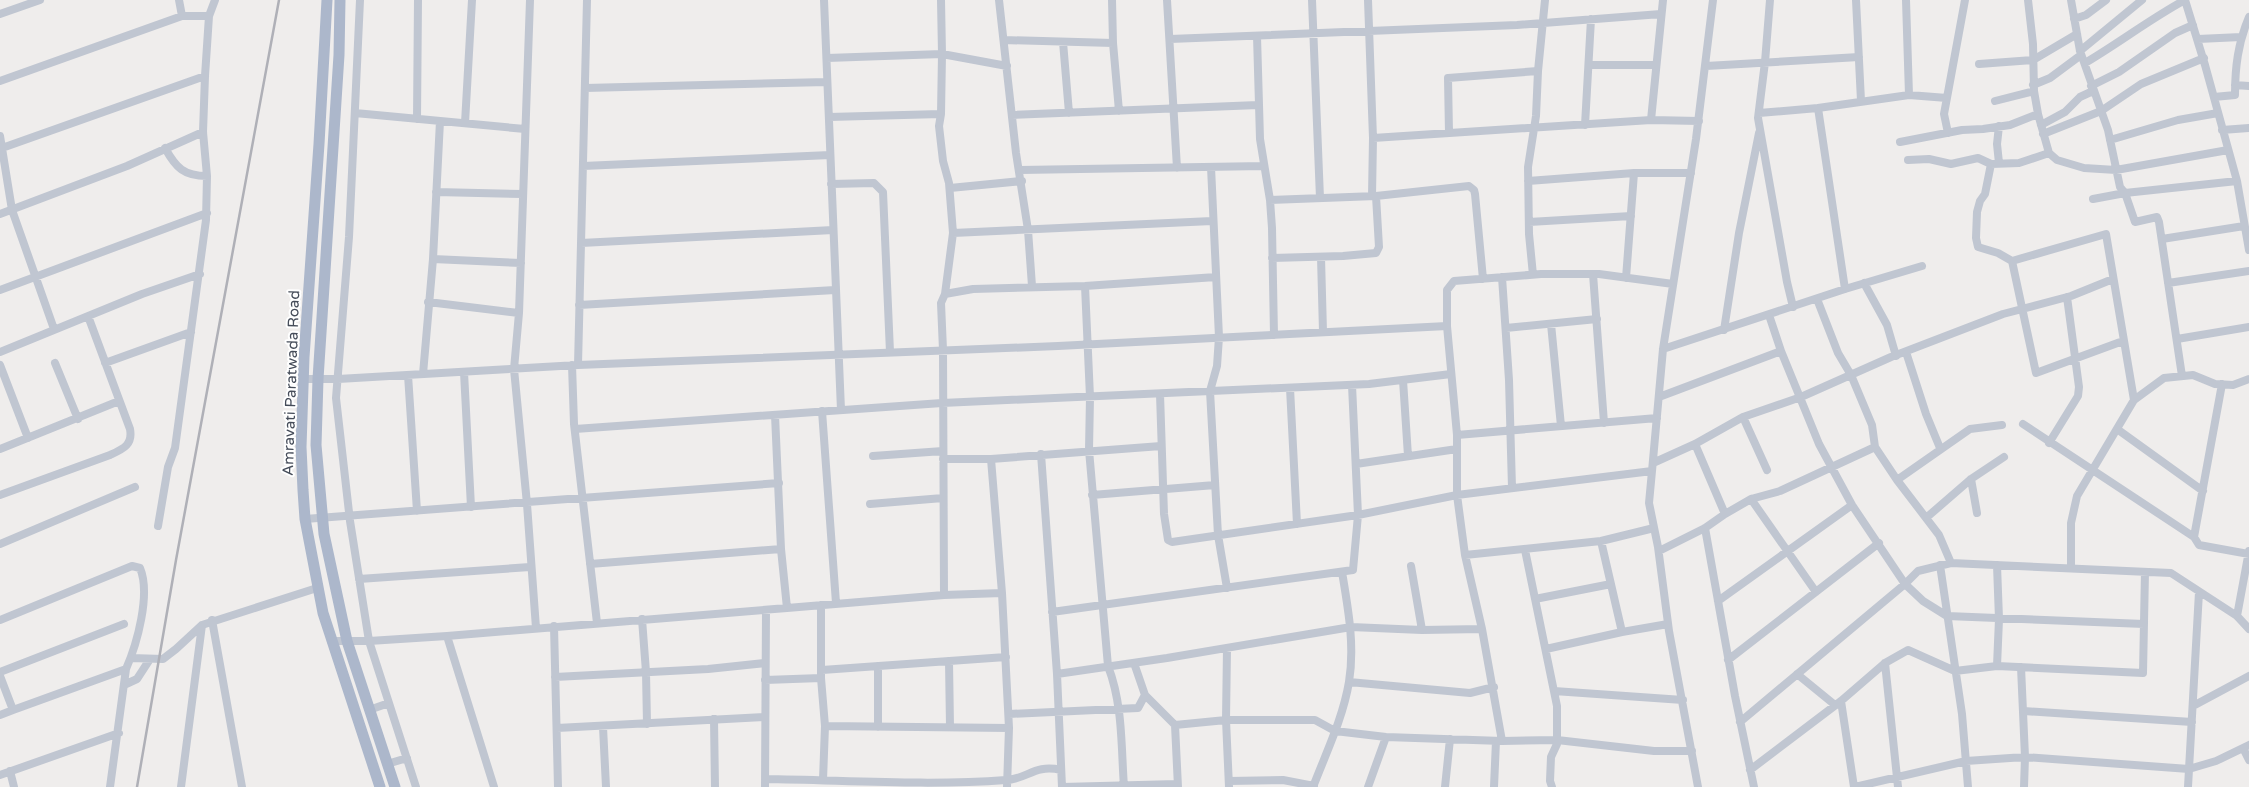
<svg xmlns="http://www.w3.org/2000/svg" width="2249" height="787" font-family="'Varela Round',sans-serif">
<rect width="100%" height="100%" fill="#efedec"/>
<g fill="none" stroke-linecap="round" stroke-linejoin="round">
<path stroke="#c0c6d1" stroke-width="8" d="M179 0 182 16
M360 0 349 237 336 398 350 521 369 641 416 787
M530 0 519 313 514 369 527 504 536 628
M824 0 841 410
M941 0 942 54 941 114 939 126 943 161 949 183 953 233 945 294
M999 0 1016 153 1028 230 1032 286
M1112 0 1113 43 1119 111
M1167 0 1177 168
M1312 0 1320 198
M1368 0 1373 138 1372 196
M1770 0 1765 62 1758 118 1787 282 1793 307
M1856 0 1861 101
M1906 0 1909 95
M2028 0 2033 44 2034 91 2038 114 2049 153 2057 160 2084 168 2116 170 2228 150
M2071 0 2080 51 2108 130 2120 187 2125 193 2135 222 2157 217 2159 222 2182 376
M2185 0 2205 65 2237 181 2249 250
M0 14 40 0
M2074 19 2086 15 2106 0
M1257 36 1260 139 1270 200 1272 228 1274 335
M1170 39 1517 25 1661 14
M2198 39 2241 37
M1004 40 1113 43
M1063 42 1069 113
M2080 51 2142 0
M827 58 942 54 1007 66
M2085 63C2119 43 2150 19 2185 0
M1979 64 2033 60 2077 34
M1589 65H1656
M1706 66 1859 57
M0 81 182 16H209
M2033 85 2050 78 2081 55
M2235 85 2249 86
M2091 86 2119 72 2175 33 2193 25
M585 88 827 82
M2214 97 2235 95C2235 67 2238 43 2249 17
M1995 101 2034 91
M1818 108 1845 289
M355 113 525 129
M1759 113 1818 108 1909 95 1947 98
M1012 115 1258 105
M829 117 941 114
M417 119 418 0
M1651 120 1663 0
M465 123 472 0
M1585 125 1591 19
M2041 125 2065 112 2080 97 2093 91
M1999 126 1997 144 1999 163
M2222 130 2249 128
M1449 133 1448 78 1538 71
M1948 133 1944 114 1965 0
M2043 134 2101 111 2141 84 2204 58
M0 136 12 210 54 329
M1373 138 1651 120 1699 121
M2110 140 2178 120 2218 113
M1900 142 1962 130 1983 129 2010 125 2038 114
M2 148 205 76
M165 148C176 168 184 176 207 176
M1908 160 1929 159 1951 164 1978 158 1991 164 2019 163 2049 153
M1991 164 1985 194 1980 201 1977 212 1976 238 1978 247 1998 253 2012 261 2036 373 2123 341
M583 166 830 155
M1211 167 1219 337 1217 366 1210 391 1218 535 1227 588
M1020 170 1264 166
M1528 181 1634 173H1691
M831 184 874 183 883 192 890 352
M950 188 1022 181
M436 192 523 194
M2093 199 2125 193 2237 181
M1270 200 1376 196 1469 186 1474 190 1475 194 1483 279
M0 214 127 166 203 132
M1529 222 1631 216
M953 233 1212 221
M2162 239 2244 226
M581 243 833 230
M1321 257 1323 332
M1272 258 1343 256 1376 253 1379 247 1376 196
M433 259 521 263
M2012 261 2106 234 2134 400
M1593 274 1604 423
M1533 275 1529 234 1528 167 1536 116 1538 71 1545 0
M1502 277 1509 380 1512 488
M1626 278 1634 173
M1864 283 1887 325 1896 356
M2168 283 2249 271
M1085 286 1090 397 1089 450 1108 666C1123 705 1121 746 1124 787
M0 290 207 213
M1817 299 1838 353 1851 375 1872 425 1875 447 1897 480 1939 535 1951 563
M428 302 519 313
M579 305 835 290
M1769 315 1781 351 1819 444 1852 505 1905 584 1923 601 1947 616 2144 624
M1551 324 1561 426
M1506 328 1597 319
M1724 330 1739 233 1759 133
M2177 339 2249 327
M1663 349 1845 289 1922 266
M0 352 142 294 200 274
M1906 352 1926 414 1940 448
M55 363 78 419
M105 363 191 332
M0 365 28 438
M572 365 574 424 597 623
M578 365 587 0
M464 372 471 507
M423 374 433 259 440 121
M408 375 417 511
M304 379H338L578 365 1058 346 1447 326
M1403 380 1408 456
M2222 384 2194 537 2199 545 2249 554
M1290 388 1297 524
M1160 394 1164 514 1168 540 1172 542 1358 515 1457 495V435L1447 326V290L1454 281 1541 274H1599L1673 284
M1659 397 1781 351
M822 411 836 603
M1743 417 1767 470
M2023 424 2194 537
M575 429 942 403 1369 384 1451 374
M2117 429 2203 491
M1457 435 1657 418
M2049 443 2078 396 2079 387 2067 297
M0 449 119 401
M1041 454 1057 674
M873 456 943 451
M943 459H991L1161 446
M991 459 1002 593 1009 728 1007 787
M1653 463 1695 444 1743 417 1801 397 1891 357 2003 314 2071 296 2113 279
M1356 464 1457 449
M1652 471 1649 503 1658 547 1669 631 1698 787
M1971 479 1977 513
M1897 480 1970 429 2002 425
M0 495 110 455C123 449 133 445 130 429L88 316
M1092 495 1215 485
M1751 499 1816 592
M870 504 943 498
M1725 514 1751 499 1780 491 1875 447
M1926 518 1971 479 2004 457
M305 519 779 483
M158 526 168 467 175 448 206 220 207 176 203 132 205 76 209 16 215 0
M1705 528 1735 696 1754 787
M1601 541 1622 632
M0 544 135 487
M1525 550 1557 706V744L1551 757 1550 781 1552 787
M1659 551 1705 528 1725 514 1695 444
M1465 555 1601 541 1654 528
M590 564 781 549
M1940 565 1962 714 1968 787
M1411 566 1422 630
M2071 567V523L2077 496 2134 400 2164 378 2193 375 2215 384 2233 385 2249 379
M359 579 530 567
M944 595 943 350 941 303 945 294 973 289 1085 286 1216 277
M1535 599 1611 584
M1718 601 1852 505
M821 605V678L825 726 823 780
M787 608 944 595 1002 593
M1052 612 1353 570 1358 515 1352 385
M2237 616 2249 551
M642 619 646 672 647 724
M0 620 132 566 140 568C151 594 137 644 126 669L110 787
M212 620 242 787
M554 626 558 787
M1482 629 1502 741
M447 636 494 787
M331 641H369L447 636 787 608 781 549 775 415
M1227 648 1226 720 1229 787
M1546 649 1622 632 1668 624
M131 658 163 659 176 649 202 625 317 588
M1728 660 1879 543
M949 661 950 727
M1134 663 1145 695
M1885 663 1898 787
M1997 666 1999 619 1997 565
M2021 667 2025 757 2024 787
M822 670 1006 657
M0 672 124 624
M1797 674 1835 705
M0 676 13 710 0 715
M555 677 708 669 765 663
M765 680 821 678
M1349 682 1470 693 1494 687
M124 685 137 679 150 659
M1554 691 1683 700
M1841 701 1854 787
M2193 706 2249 676
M13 710 126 669
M369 710 389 703
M2024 711 2192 722
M1009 714 1138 708 1145 695 1175 725 1226 720H1315L1335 731 1386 737 1502 741 1557 740 1654 751H1692
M714 719 715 787
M1740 722 1905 584 1918 571 1951 563 2171 573 2237 616 2249 629
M1175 725 1178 787
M825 726 1009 728
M603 727 606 787
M878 727V666
M557 728 765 717
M2243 748 2249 760
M387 764 407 758
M1750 770 1841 701 1885 663 1908 650 1955 671 1997 666 2143 673 2145 572
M10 771 14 787
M0 775 119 733
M765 779C845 780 926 786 1006 780 1028 779 1034 764 1061 770
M1229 781 1283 780 1314 786
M181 787 202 625
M765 787 766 611
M1062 787 1057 674 1167 658 1351 627 1422 630 1482 629 1465 555 1457 495 1652 471 1663 349 1696 139 1713 0
M1062 787 1177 784
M1313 787C1326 753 1343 718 1349 682 1355 645 1348 608 1342 572
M1368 787 1386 737
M1445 787 1450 739
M1494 787 1496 741
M1855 787 1966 761 2025 757 2189 769 2216 761 2249 745
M2188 787 2199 592"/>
<path stroke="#acb7cb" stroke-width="11" d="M327 0 319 144 304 357 301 447 303 490 305 519 323 613 380 787
M340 0 339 55 318 379 316 445 324 534 347 641 395 787"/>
<path stroke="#afb0b7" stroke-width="2.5" d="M137 787 176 560 279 0"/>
</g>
<g text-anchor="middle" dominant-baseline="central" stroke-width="4" stroke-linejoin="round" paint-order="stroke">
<g font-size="15" fill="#454c59" stroke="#fff">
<text transform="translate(291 383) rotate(-88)">Amravati Paratwada Road</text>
</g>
</g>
</svg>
